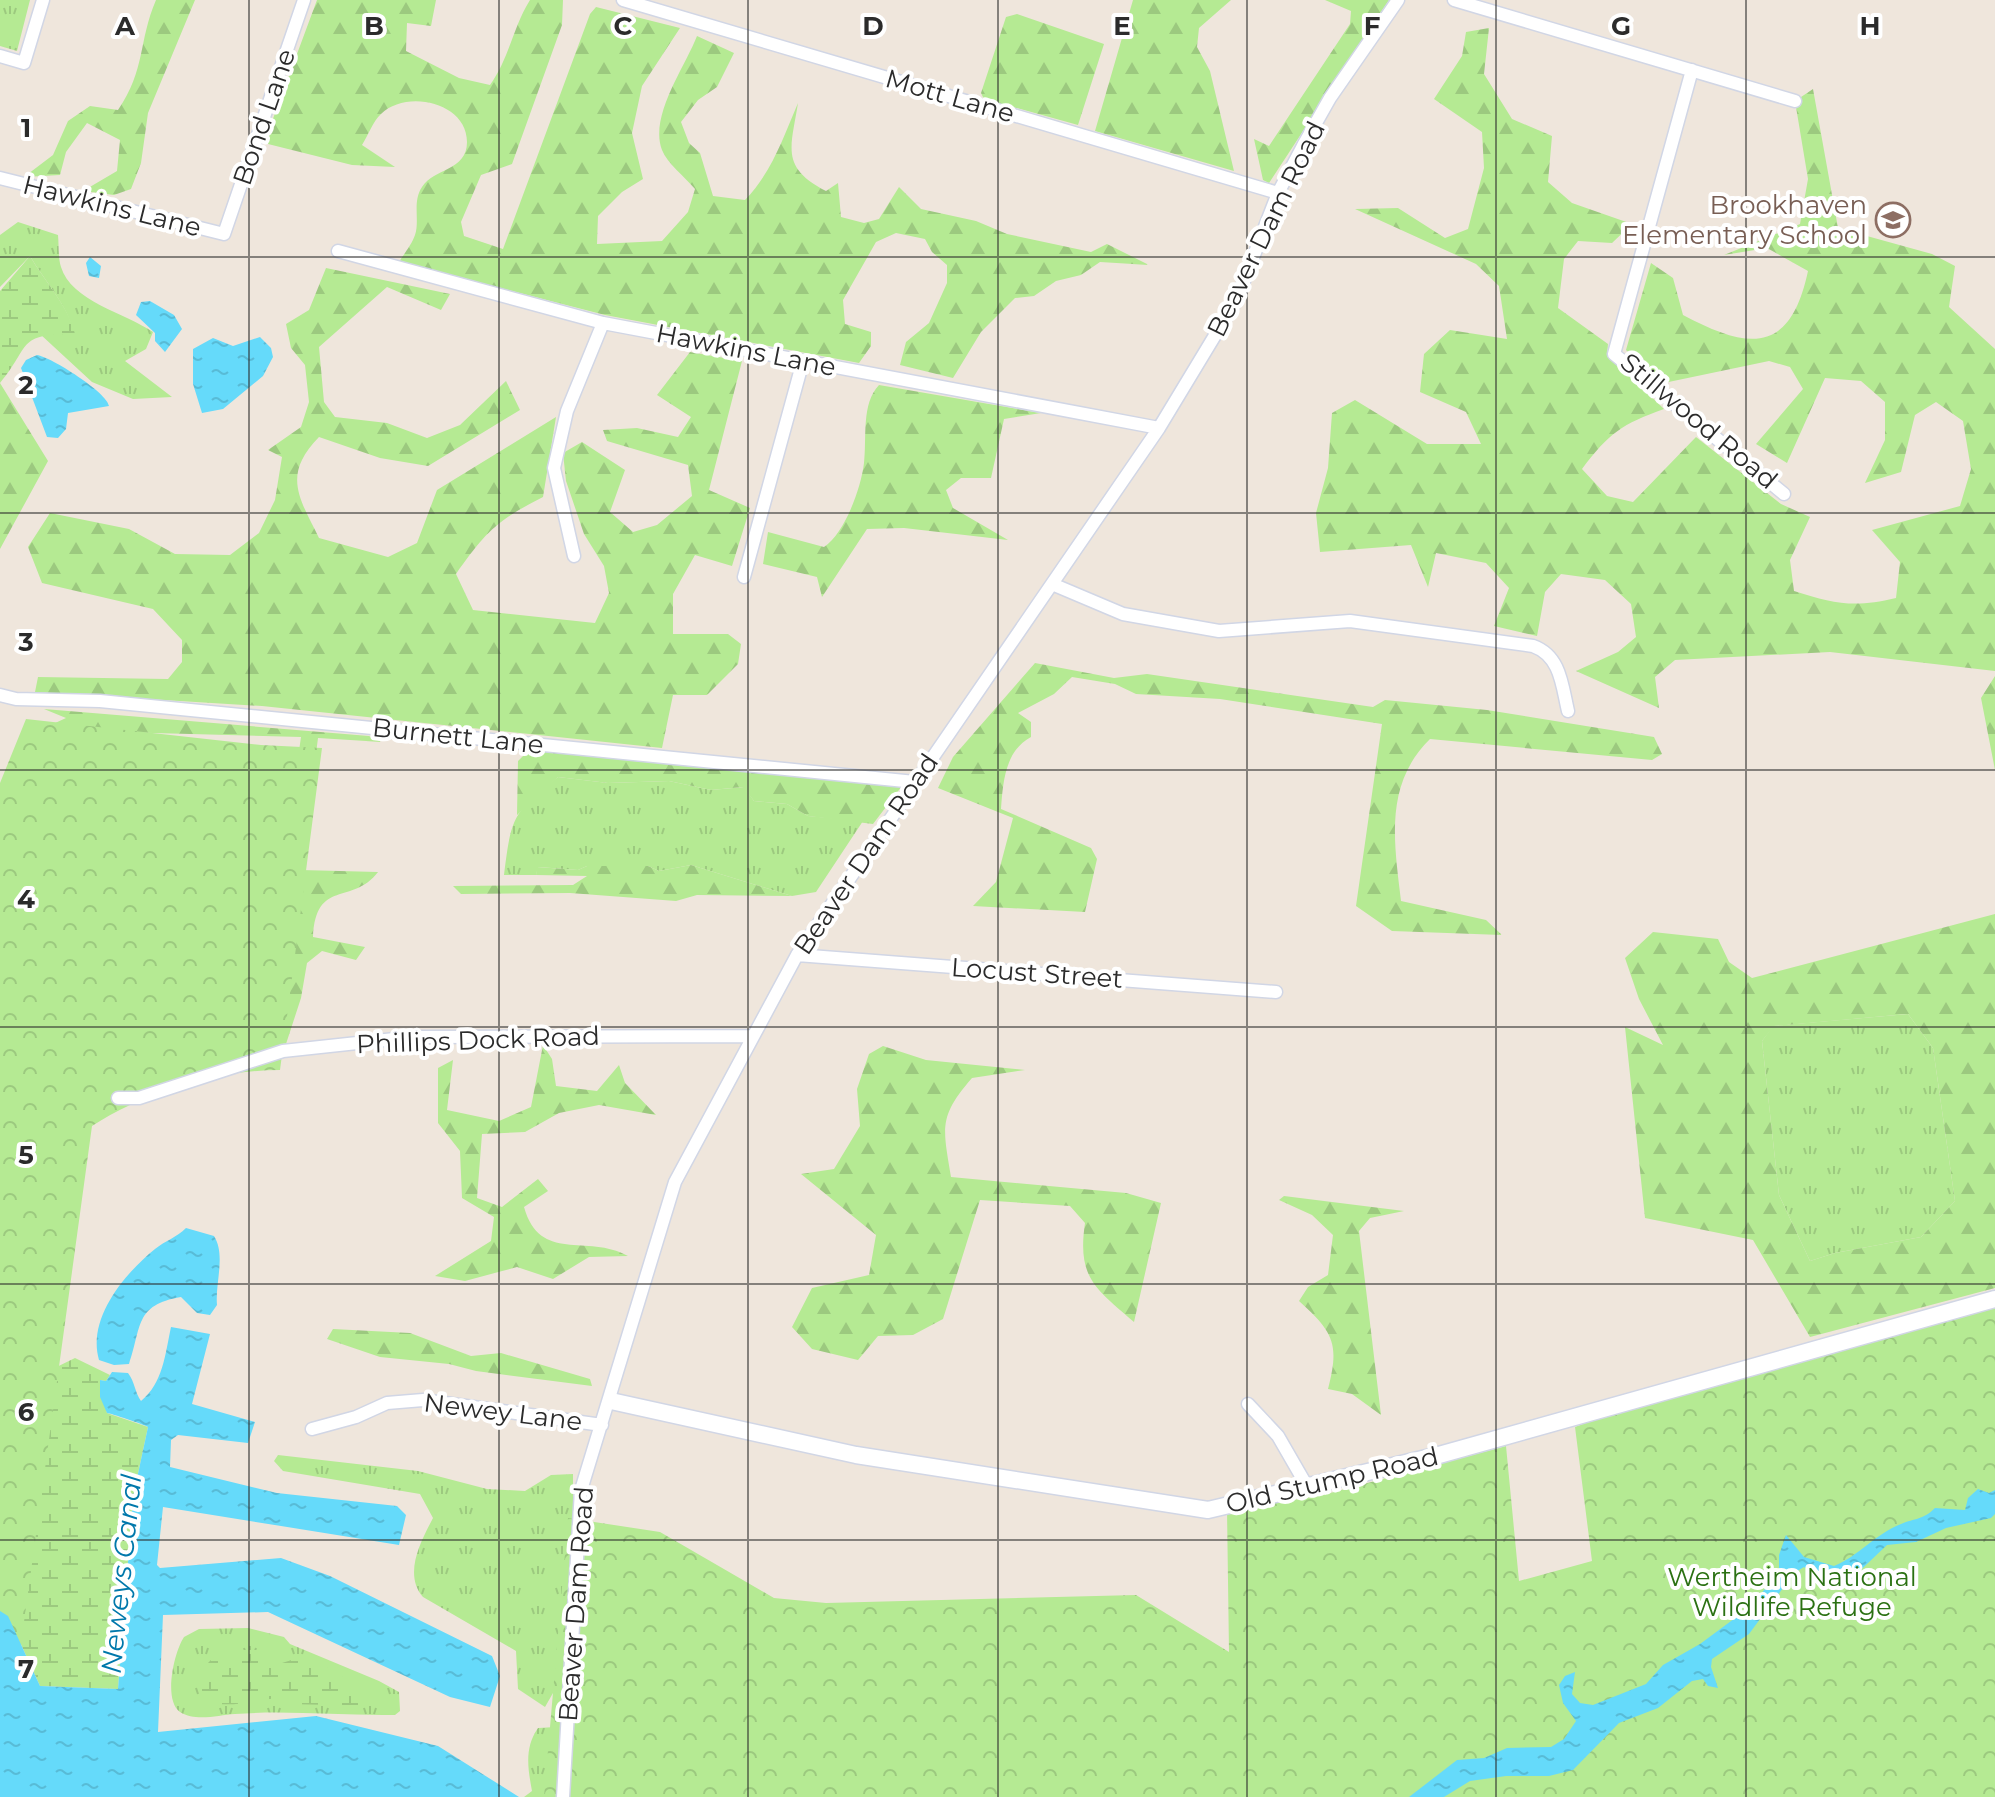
<svg xmlns="http://www.w3.org/2000/svg" width="1995" height="1797" font-family="Montserrat,sans-serif">
<defs>
<pattern id="grass-tufts" width="24" height="20" patternUnits="userSpaceOnUse" patternTransform="scale(2)"><rect width="24" height="20" fill="#b5ea93"/><path d="M3 7l-1-3M5 7V3M7 7l1-3M15 17l-1-3M17 17v-4M19 17l1-3" fill="none" stroke="#9cc97f"/></pattern>
<pattern id="forest-firs" width="22" height="20" patternUnits="userSpaceOnUse" patternTransform="scale(2)"><rect width="22" height="20" fill="#b5ea93"/><path d="M5 1l3.5 6h-7zM16 11l3.5 6h-7z" fill="#9cc97f"/></pattern>
<pattern id="wetland-marsh" width="20" height="14" patternUnits="userSpaceOnUse" patternTransform="scale(2)"><rect width="20" height="14" fill="#b5ea93"/><path d="M1 5h8M5 5V1M11 12h8M15 12V8" fill="none" stroke="#9cc97f"/></pattern>
<pattern id="park-crowns" width="20" height="18" patternUnits="userSpaceOnUse" patternTransform="scale(2)"><rect width="20" height="18" fill="#b5ea93"/><path d="M2 6a3 3 0 1 1 6 0M12 15a3 3 0 1 1 6 0" fill="none" stroke="#9cc97f"/></pattern>
<pattern id="water-ripples" width="26" height="14" patternUnits="userSpaceOnUse" patternTransform="scale(2)"><rect width="26" height="14" fill="#65dafa"/><path d="M2 4q2-2 4 0t4 0M15 11q2-2 4 0t4 0" fill="none" stroke="#58bbd6"/></pattern>
</defs>
<rect width="100%" height="100%" fill="#efe6dc"/>
<path fill="url(#grass-tufts)" d="M0 0H30L17 51 0 46Z
M18 222 58 235C59 245 58 258 61 267 71 301 125 313 153 332L146 349 125 361 172 397 133 399 92 382 40 334H74C68 305 45 282 30 256L0 287V235Z
M558 777 608 783 669 781 711 790 744 787 754 801 787 804 808 816 863 821 816 892 792 896 691 865 659 871 648 866H587L578 870 538 867 536 875H504C511 819 512 812 558 777Z
M1908 1014 1933 1048 1955 1201 1921 1237 1835 1253 1810 1261 1779 1195 1762 1041 1773 1026Z
M278 1455 418 1471 487 1489 525 1491 551 1475 573 1474V1564L561 1679 545 1707 518 1689 516 1651 423 1597C403 1574 421 1541 433 1518L420 1494 283 1471 274 1461Z
M248 1628 284 1637 290 1644 379 1681 399 1692 400 1711 395 1715C342 1716 289 1710 235 1714 218 1715 196 1722 180 1712 163 1700 174 1652 184 1637L199 1629Z
M556 1727V1797H524L532 1791C528 1769 524 1748 538 1728Z"/>
<path fill="url(#forest-firs)" fill-rule="evenodd" d="M156 0H195L148 113 141 163 131 189 114 195 83 191 117 171 120 140 87 123 66 152 60 175 24 177 53 155 68 121 90 106 118 110C146 69 138 42 156 0Z
M317 0H436L431 26 407 23 406 51 459 78 490 85C509 59 513 27 530 0H563L562 25 512 164 481 175 461 222 464 236 503 249 590 14 596 7 680 28 642 86 632 133 643 179 622 192 598 216 597 244 662 241 688 212 695 189C685 177 667 163 662 150 649 116 685 67 697 36L734 53 717 87 698 100 681 122 689 143 700 153 713 196 745 200C772 172 783 138 798 103 791 148 780 167 826 191L838 183 841 217 864 223 879 219 899 187 921 209 976 221 1007 234 1091 252 1107 244 1149 265 1100 262 1081 275 1056 281 1034 296 1015 298 981 332 953 378 900 365 906 342 929 323 947 283V265L932 252 925 239 896 233 876 242 843 300 845 324 871 332V346L859 363 605 315 399 262C404 254 412 244 415 235 420 220 412 202 422 187 434 168 467 171 467 142 467 102 406 89 381 114 373 121 368 136 362 145L395 167 352 165 264 143Z
M1133 0H1231L1199 28 1197 47 1210 71 1234 171 1095 131Z
M1325 0H1389L1269 183 1263 180 1254 139 1269 146 1350 24 1351 11Z
M1017 14 1104 44 1078 125 984 99 981 93 1006 17Z
M1489 28 1484 74 1512 119 1552 136 1548 182 1572 203 1632 224 1612 243 1578 241 1564 259 1558 308 1608 344 1607 354 1664 409C1622 424 1609 433 1582 469L1607 496 1633 502 1696 437 1781 504 1810 517 1790 560 1794 591C1834 604 1855 608 1896 598L1900 562 1872 530 1960 506 1971 469 1963 421 1936 402 1915 415 1901 472 1865 483 1885 440V402L1861 381 1825 378 1787 463 1756 444 1803 389 1790 367 1769 361 1659 384 1626 350 1651 263 1673 278 1683 315C1749 350 1790 355 1808 271L1767 248 1724 255 1800 224 1808 179 1795 101 1813 89 1838 228 1932 254 1955 266 1949 307 1995 349V671L1830 652 1675 660 1655 677 1659 708 1576 671 1618 652 1636 637 1631 604 1605 580 1561 574 1545 592 1537 636 1494 626 1509 588 1486 563 1436 553 1428 587 1411 545 1320 552 1316 513 1328 468 1332 413 1355 400 1427 444H1481L1466 412 1420 392 1424 354 1450 330 1507 339 1499 286 1476 264 1355 209 1398 208 1445 238 1468 229 1484 168 1482 132 1434 99 1462 56 1466 32Z
M326 268 450 294 441 310 387 287 319 347 324 402 335 417 387 423 427 438 460 425 506 381 520 410 428 466 380 458 319 437C282 475 299 497 319 538L388 557 417 543 437 490 556 417 543 497C497 520 485 533 456 574L473 610 595 623 609 593 604 566 584 534 566 481 563 453 582 442 625 470 610 512 633 532 657 525 692 496 688 465 607 441 603 430 637 428 678 437 691 417 657 395 690 352 742 361 709 490 750 508 732 566 695 555 673 594V634H728L741 644 738 664 707 695H673L662 748 262 706 35 692 38 677 168 679 182 662V640L153 609 42 583 28 547 50 513 129 529 175 554 230 555 259 533 275 500 282 457 268 450 301 427 309 402 305 365 291 348 286 324 309 310Z
M0 383 48 461 0 549Z
M879 385 1041 413 1004 419 991 478H961L946 490 953 508 1008 540 904 528 867 529 822 597 817 577 763 564 768 532 824 547C845 533 861 488 864 463 867 437 861 404 879 385Z
M1035 663 1114 678 1147 674 1373 707 1385 700 1487 710 1654 737 1662 754 1652 760 1430 739C1384 784 1394 842 1401 901L1486 920 1502 935 1392 931 1356 906 1382 724 1220 699 1136 694 1115 684 1072 677 1054 694 1018 713 1031 722V737C1005 751 1003 782 1001 809L1091 848 1097 859 1085 912 973 906 996 882 1013 818 938 788 953 757Z
M1995 676V770L1981 698Z
M44 709 369 736 382 742 318 738 303 856 286 842 301 737 40 730 66 718Z
M529 750 902 786 873 824 808 816 787 804 754 801 743 787 711 790 669 781 608 783 558 777 517 815 518 761Z
M691 865 792 896 697 895 676 901 570 893 461 894 453 886 573 885 587 876 536 875 537 867 578 870 587 866H648L659 871Z
M262 869 378 872C352 906 316 878 313 937L365 947 356 960 322 951 307 963 301 998 286 1044 275 1042Z
M1995 914V1288L1810 1337 1753 1240 1645 1218 1625 1027 1663 1045 1639 999 1625 958 1653 932 1718 939 1729 962 1752 978ZM1908 1014 1933 1048 1955 1201 1921 1237 1835 1253 1810 1261 1779 1195 1762 1041 1774 1026Z
M543 1045 552 1059 556 1086 597 1091 619 1065 625 1083 656 1115 599 1105 559 1113 525 1132 482 1134 477 1198 502 1207 538 1179 548 1191 524 1207C540 1264 587 1233 628 1256L589 1257 553 1279 517 1267 465 1281 435 1276 491 1241 494 1217 462 1198 460 1151 438 1123V1068L453 1060 447 1110 499 1121 531 1107Z
M883 1046 926 1060 1025 1070 972 1078C938 1117 943 1128 951 1177L1126 1193 1161 1203 1134 1322C1095 1288 1077 1278 1085 1223L1070 1206 980 1200 943 1319 913 1335 878 1336 858 1360 812 1349 792 1327 812 1288 869 1275 876 1235 801 1174 834 1169 860 1126 857 1089 869 1054Z
M1284 1196 1404 1211 1370 1218 1359 1231 1381 1415 1352 1394 1328 1389C1340 1343 1333 1332 1299 1301L1308 1287 1328 1275 1333 1235 1312 1215 1279 1200Z
M333 1329 410 1333 471 1356 501 1353 590 1379 592 1386 476 1371 449 1364 380 1357 327 1339Z"/>
<path fill="url(#wetland-marsh)" d="M30 256C45 282 68 305 75 334 15 334 32 345 0 383V291Z
M75 1358 110 1375 106 1381 100 1380 107 1413 148 1427 133 1497 118 1689 40 1686 8 1616 0 1379 26 1382Z
M224 1650H263L269 1660 282 1663 301 1657 332 1669 367 1696 366 1703 358 1714 332 1705 288 1704 286 1698C261 1697 218 1714 200 1696 199 1672 204 1663 224 1650Z"/>
<path fill="url(#park-crowns)" d="M26 719 261 745 322 748 280 1070C217 1070 146 1091 92 1126L0 1797V783Z
M1995 1300V1797H544L568 1518 660 1532 774 1598 826 1603 1136 1595 1229 1652 1227 1510 1319 1496 1506 1446 1519 1581 1592 1561 1575 1427 1646 1400Z"/>
<path fill="url(#water-ripples)" d="M90 257 101 266 99 278 89 276 86 263Z
M150 301 174 315 182 329 165 352 155 341V333L136 315 141 302Z
M260 337 271 348 273 357 263 376 223 409 202 413 193 384V349L213 338 233 346Z
M37 355C51 357 108 393 109 406L68 413 66 429 58 438 47 437 21 368 26 360Z
M186 1228 214 1236C226 1255 215 1283 217 1305L210 1315 197 1313 181 1297C134 1305 142 1327 129 1364L114 1365 99 1360C87 1319 124 1274 155 1249 165 1241 177 1237 186 1228Z
M171 1327 210 1334 192 1404 255 1422 248 1443 178 1435 171 1440 170 1467 277 1493 397 1506 406 1515 399 1545 163 1507 157 1565 160 1568 281 1558 330 1576 492 1656 500 1676 490 1707 450 1697 268 1612 163 1615 158 1732 316 1716 438 1746 519 1797H0V1611L8 1616 40 1686 118 1689 133 1497 148 1427C145 1425 110 1413 107 1413L100 1397V1380L106 1381 112 1372 128 1373C135 1382 135 1393 141 1401 163 1383 165 1355 171 1327Z
M1978 1489 1989 1493 1995 1490V1514L1991 1518 1946 1528 1916 1542 1887 1545 1847 1583 1833 1586 1804 1567 1794 1573 1749 1634 1712 1659 1711 1667 1718 1688 1708 1686 1703 1679 1692 1681 1658 1708 1619 1723 1573 1770 1549 1776H1506L1470 1781 1444 1797H1409L1457 1760 1484 1758 1507 1748 1551 1747 1564 1739 1576 1721 1563 1703 1559 1685 1565 1676 1575 1672 1572 1694 1580 1703 1593 1705 1646 1684 1663 1665 1700 1644 1750 1607 1779 1572V1555L1786 1535 1804 1557 1834 1566C1859 1556 1875 1534 1901 1524 1915 1518 1923 1520 1935 1508L1965 1510 1968 1498Z"/>
<g fill="none" stroke-linecap="round" stroke-linejoin="round">
<g stroke="#d1d6e5" stroke-width="15">
<path id="minor" d="M623 0 1278 193
M1454 0 1795 101
M0 56 24 63 43 0
M1692 70 1614 354 1784 494
M0 178 224 234 304 0
M338 251 603 323 1159 428
M574 556 554 468 567 411 603 323
M744 577 803 361
M1052 584 1123 614 1219 631 1350 621 1533 646C1561 656 1562 686 1568 711
M0 695 16 699 100 701 915 782
M797 955 1276 992
M118 1098H139L283 1051 413 1037 751 1036
M1248 1404 1278 1436 1308 1488
M312 1429 356 1417 387 1403 423 1400 602 1425
M563 1797 581 1490 675 1182 797 955 1159 428 1237 299 1278 193 1304 144 1330 98 1398 0"/>
</g>
<g stroke="#d1d6e5" stroke-width="19">
<path id="tertiary" d="M611 1401 856 1455 1208 1510 1439 1455 1995 1299"/>
</g>
<use href="#minor" stroke="#fff" stroke-width="12"/>
<use href="#tertiary" stroke="#fff" stroke-width="16"/>
</g>
<path fill="none" stroke="#2b2b2b" stroke-width="2" stroke-opacity="0.55" d="M249 0V1797M499 0V1797M748 0V1797M998 0V1797M1247 0V1797M1496 0V1797M1746 0V1797M0 257H1995M0 513H1995M0 770H1995M0 1027H1995M0 1284H1995M0 1540H1995"/>
<defs>
<g id="school-ring" transform="scale(1.8)"><circle r="9.5" fill="#fff" stroke="#8d6e63" stroke-width="1.5"/><path d="M0-5L7-2L0 1L-7-2ZM-4 1L0 2.5L4 1V4Q0 6-4 4Z" fill="#8d6e63"/></g>
</defs>
<g fill-rule="evenodd">
<use href="#school-ring" x="1893" y="220"/>
</g>
<g text-anchor="middle" dominant-baseline="central" stroke-width="8" stroke-linejoin="round" paint-order="stroke">
<g font-size="26" fill="#2b2b2b" stroke="#fff">
<text transform="translate(950 96) rotate(16)">Mott Lane</text>
<text transform="translate(264 117) rotate(-71)">Bond Lane</text>
<text transform="translate(112 206) rotate(14)">Hawkins Lane</text>
<text transform="translate(1266 229) rotate(-64)">Beaver Dam Road</text>
<text transform="translate(746 350) rotate(11)">Hawkins Lane</text>
<text transform="translate(1699 421) rotate(40)">Stillwood Road</text>
<text transform="translate(458 736) rotate(6)">Burnett Lane</text>
<text transform="translate(866 854) rotate(-56)">Beaver Dam Road</text>
<text transform="translate(1037 973) rotate(4)">Locust Street</text>
<text transform="translate(478 1040) rotate(-2)">Phillips Dock Road</text>
<text transform="translate(503 1412) rotate(7)">Newey Lane</text>
<text transform="translate(1332 1480) rotate(-13)">Old Stump Road</text>
<text transform="translate(576 1604) rotate(-86)">Beaver Dam Road</text>
</g>
<g font-size="26" fill="#785e54" stroke="#fff" text-anchor="end">
<text x="1867" y="205">Brookhaven<tspan x="1867" dy="30">Elementary School</tspan></text>
</g>
<g font-size="26" fill="#2b7113" stroke="#fff">
<text x="1792" y="1577">Wertheim National<tspan x="1792" dy="30">Wildlife Refuge</tspan></text>
</g>
<g font-size="28" font-style="italic" fill="#0078ab" stroke="#fff">
<text transform="translate(121 1574) rotate(-84)">Neweys Canal</text>
</g>
</g>
<g font-size="26" text-anchor="middle" font-weight="bold" fill="#2b2b2b" stroke="#fff" stroke-width="8" stroke-linejoin="round" paint-order="stroke">
<text x="125" y="35">A</text>
<text x="374" y="35">B</text>
<text x="623" y="35">C</text>
<text x="873" y="35">D</text>
<text x="1122" y="35">E</text>
<text x="1372" y="35">F</text>
<text x="1621" y="35">G</text>
<text x="1870" y="35">H</text>
<text x="26" y="137">1</text>
<text x="26" y="394">2</text>
<text x="26" y="651">3</text>
<text x="26" y="908">4</text>
<text x="26" y="1164">5</text>
<text x="26" y="1421">6</text>
<text x="26" y="1678">7</text>
</g>
</svg>
